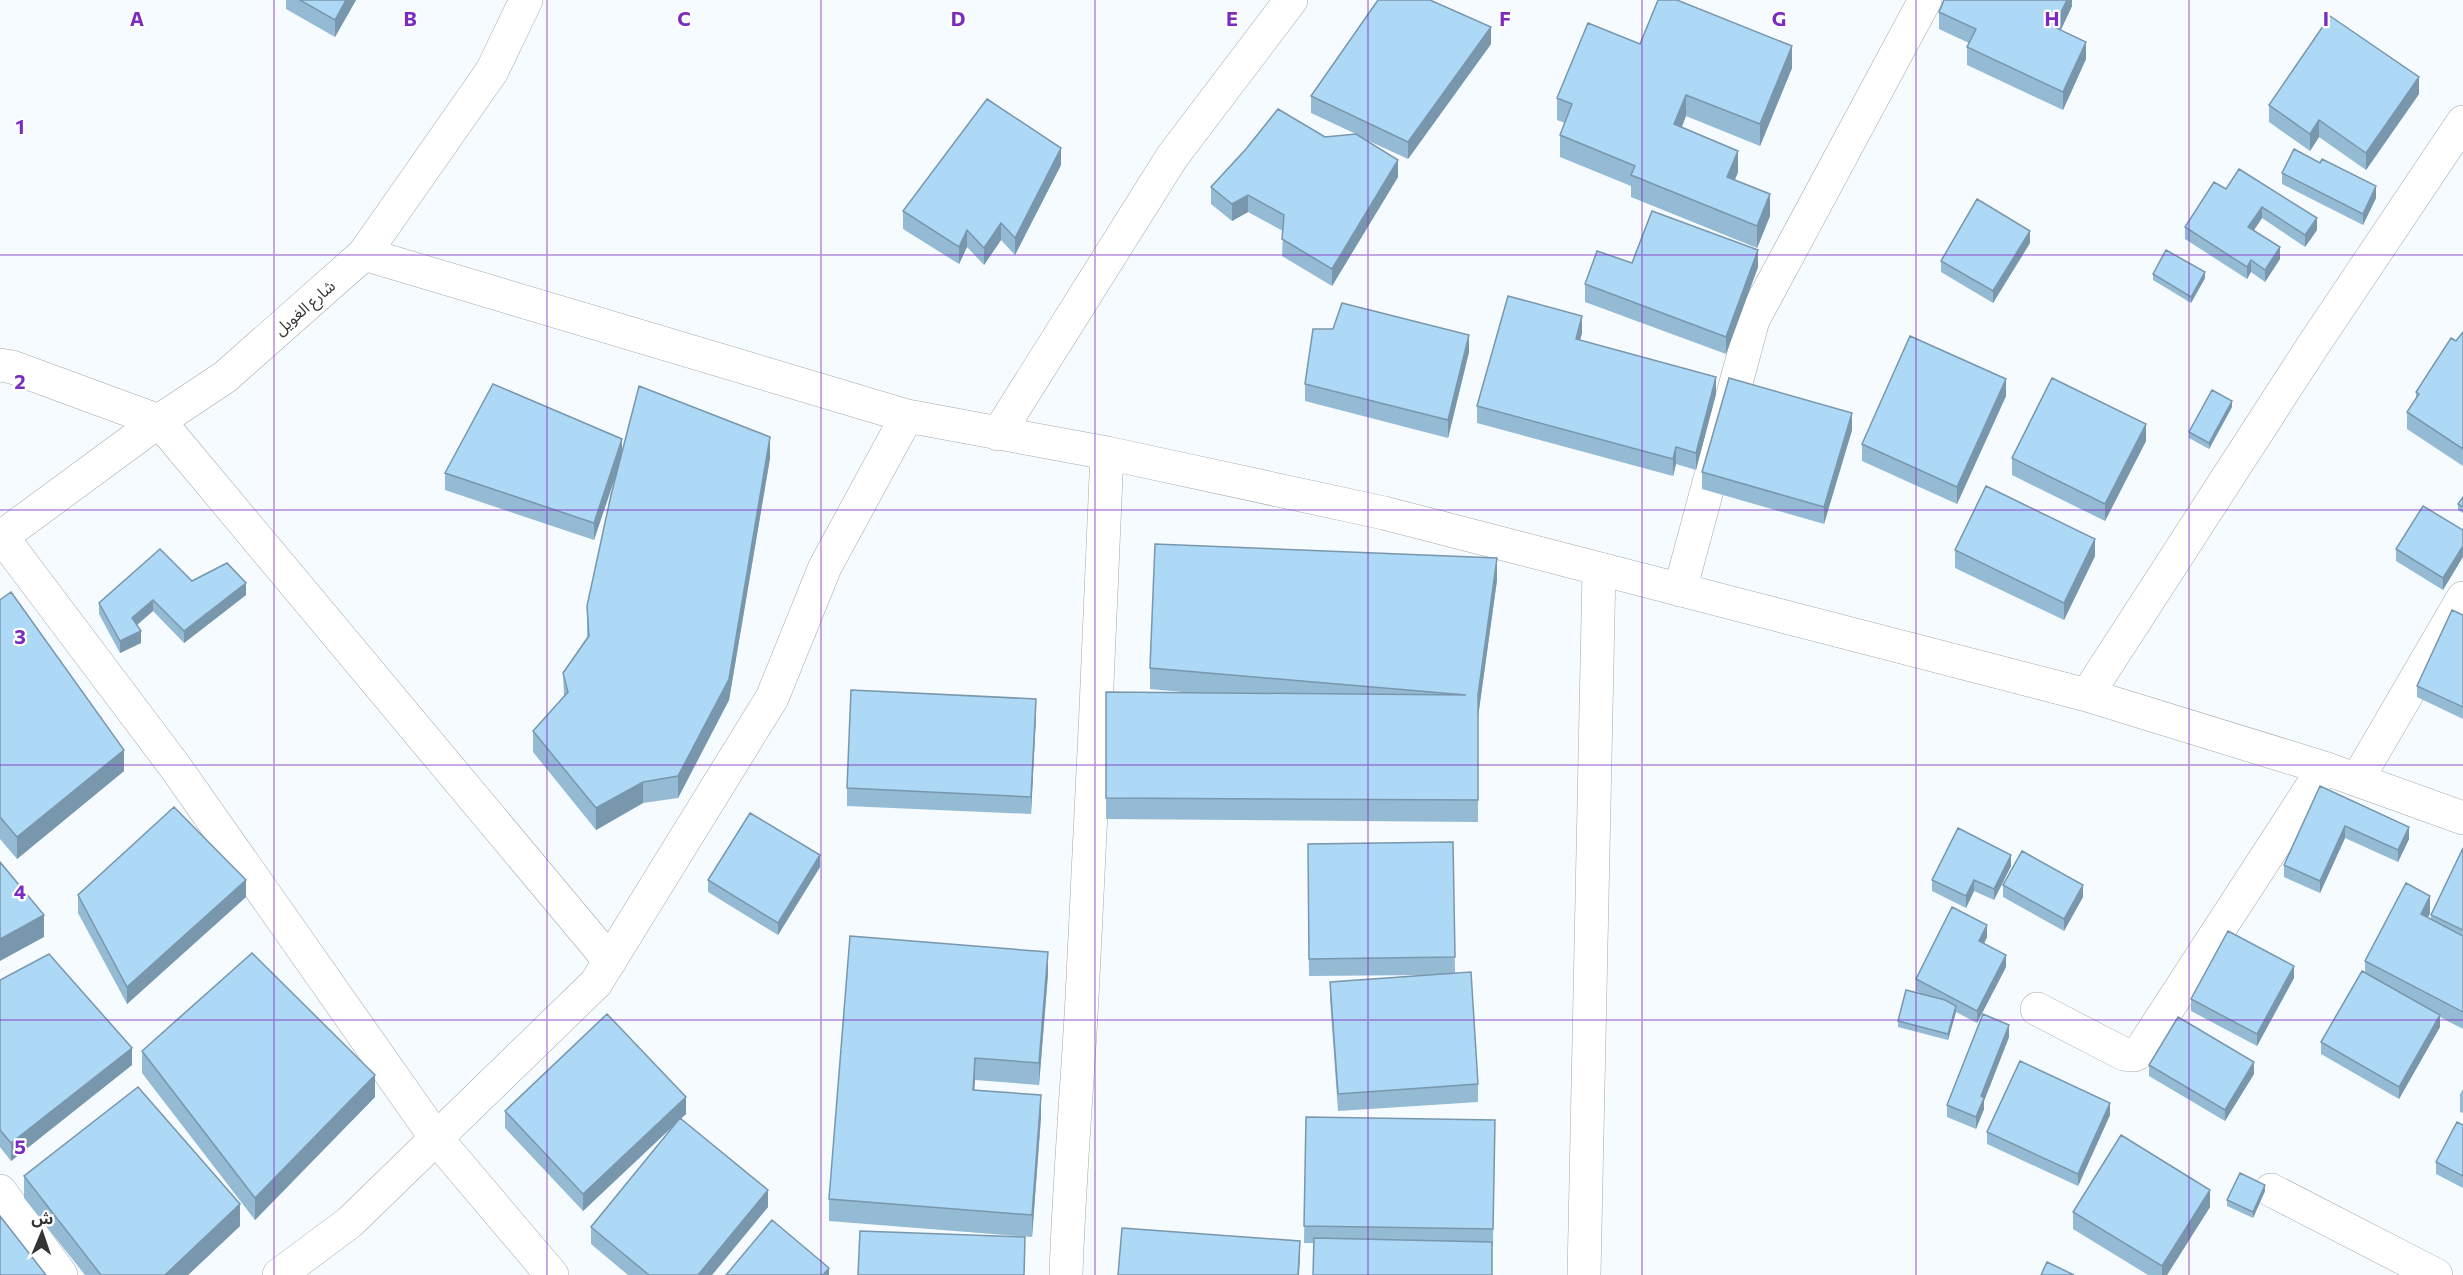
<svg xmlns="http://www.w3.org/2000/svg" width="2463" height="1275" font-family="Commissioner,'Noto Sans Arabic',sans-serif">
<rect width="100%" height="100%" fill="#f5fbfe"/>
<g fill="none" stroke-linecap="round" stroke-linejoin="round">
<g stroke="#a4a9ac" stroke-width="34">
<path id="street" d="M364 254 907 416 1107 453 1384 513 2087 695 2324 768 2463 818
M0 365 12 367 159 421 610 961
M998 434 1172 157 1291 0
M2 537 176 768 436 1138 552 1275
M1680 590 1753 320 1925 0
M2087 695 2312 347 2463 122
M2357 780 2463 598
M2037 1009 2124 1054 2134 1055 2139 1053 2324 768
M2271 1190 2436 1275
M0 1191 61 1275
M279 1275 350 1222 596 983 772 698 825 567 907 416
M1066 1275C1069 1182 1077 1090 1082 998 1092 816 1099 635 1107 453
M1584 1275 1599 569"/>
</g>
<g stroke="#a4a9ac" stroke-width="34">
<path id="secondary" d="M0 538 159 421 225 377 364 254 492 71 526 0"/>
</g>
<use href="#street" stroke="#fff" stroke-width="33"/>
<use href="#secondary" stroke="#fff" stroke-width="33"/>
</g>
<path fill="#95bad4" d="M286 0H356L335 37 286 9Z
M2072 0V6L2061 30 2086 59 2063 110 1967 65V47L1969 43 1939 29V12Z
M1491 44 1408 159 1356 135 1398 177 1332 286 1282 256 1283 231 1248 212 1232 221 1211 204V187L1356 134 1311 113V96Z
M1640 44 1792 68 1760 146 1686 116 1682 127 1738 172 1735 180 1770 216 1757 248 1631 197V186L1560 157V135L1565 123 1557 120V98Z
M2419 94 2366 170 2319 137 2310 151 2269 122V105Z
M1061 165 1015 255 1001 240 984 265 967 247 959 264 903 229V211Z
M2282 173 2376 198 2363 225 2282 184Z
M2226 189 2317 230 2305 247 2262 218 2254 230 2280 259 2265 282 2251 272 2247 279 2185 239V227Z
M2030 243 1993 303 1941 272V261Z
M1632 263 1758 267 1726 354 1585 302V284Z
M2153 274 2205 278 2191 303 2153 280Z
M2463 332V466L2407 429V412L2416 398V392Z
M1582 333 1580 340 1716 394 1696 470 1676 464 1673 476 1477 423V406Z
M1469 352 1448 438 1305 401V384Z
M2006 396 1957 504 1862 461V444Z
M2232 407 2209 449 2189 438V432Z
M1852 430 1824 524 1702 489V472Z
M2146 441 2105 521 2012 475V458Z
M622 450 770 458 729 700 678 798 643 803 596 830 533 752V731L564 697 563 673 587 637V606L615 477 594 540 445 490V473Z
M2463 497V513L2458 510V504Z
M2463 530 2443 590 2396 561V549Z
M1955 550 2095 556 2064 620 1955 568Z
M1497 580 1478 717V822L1106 819V692L1193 693 1150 689V668Z
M192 581 246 595 184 643 153 611 137 625 141 643 120 653 99 614V603Z
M0 600 124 771 17 859 0 839Z
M2463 615V719L2417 697V686Z
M1036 716 1031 814 847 806V788Z
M2320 786 2409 839 2398 862 2345 838 2320 893 2284 877V865Z
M1453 842 1455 973 1478 1084V1102L1338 1111 1330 999V982L1427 975 1309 976 1308 844Z
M2463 848V1029L2440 1017V1027L2399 1099 2321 1054V1042L2365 973V961L2430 913 2428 918 2431 920V915Z
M2011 866 1994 900 1974 891 1966 908 1932 891V880Z
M820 867 778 935 708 892V880Z
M2003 885 2083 897 2064 931 2003 897Z
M78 895 246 897 127 1004 78 913Z
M1987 937 1984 944 2006 967 1977 1023 1956 1012 1948 1040 1898 1027V1021L1920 993 1916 991V979Z
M1048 974 1039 1085 975 1080 974 1090 1041 1117 1032 1237 829 1221V1199Z
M2294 978 2257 1046 2191 1011V999Z
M0 980 132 1065 11 1161 0 1147Z
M2009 1037 1984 1101V1109L1976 1129 1947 1117V1105Z
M142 1051 375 1097 255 1220 142 1073Z
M2149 1065 2254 1074 2225 1121 2149 1076Z
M2463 1089V1113L2460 1112V1094Z
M505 1111 686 1114 681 1118 768 1207 712 1275H628L591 1244V1227L674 1125 583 1211 505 1128Z
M2110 1115 2078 1186 1987 1144V1132Z
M1306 1117 1495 1120 1493 1246 1304 1243Z
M2463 1125V1188L2436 1174V1162Z
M24 1176 240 1226 188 1275H85L24 1198Z
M2265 1191 2253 1218 2227 1206V1200Z
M2210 1207 2167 1275H2148L2073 1229V1212Z"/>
<path fill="#7997ac" d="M346 0H356L335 37V20Z
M2067 0H2072V6L2054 44V27Z
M1491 27V44L1408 159V142Z
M2086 42V59L2063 110V92Z
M1792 46V68L1760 146V124Z
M2419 77V94L2366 170V153Z
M1686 95V116L1674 146V124Z
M2319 120V137L2310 151V134Z
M1061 148V165L1015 255V238Z
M1738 151V172L1727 198V177Z
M1398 160V177L1332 286V269Z
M2376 186V198L2363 225V214Z
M1770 194V216L1757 248V226Z
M1248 195V212L1232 221V204Z
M2262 207V218L2248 239V227Z
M2317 218V230L2305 247V235Z
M1001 223V240L984 265V248Z
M967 230V247L959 264V247Z
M2030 231V243L1993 303V291Z
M2280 247V259L2265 282V270Z
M1758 250V267L1726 354V337Z
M2251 260V272L2247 279V267Z
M2205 272V278L2191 303V297Z
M1582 316V333L1576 356V339Z
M1469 335V352L1448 438V420Z
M1716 377V394L1696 470V453Z
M2006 379V396L1957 504V487Z
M2232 401V407L2209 449V443Z
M1852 413V430L1824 524V507Z
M2146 424V441L2105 521V504Z
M770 437V458L729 700 678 798V776Z
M622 439V457L594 540V523Z
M1676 447V464L1673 476V459Z
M2095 539V556L2064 620V603Z
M2463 546V557L2443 590V578Z
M1497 558V580L1478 717V822V695Z
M246 583V595L184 643V631Z
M153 600V611L132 629V618Z
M141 631V643L120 653V641Z
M1036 699V716L1031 814V797Z
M124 750V771L17 859V837Z
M643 782V803L596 830V808Z
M2345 826V838L2320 893V881Z
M2409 827V839L2398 862V850Z
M820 855V867L778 935V923Z
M2011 855V866L1994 900V889Z
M246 880V897L127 1004V987Z
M1974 880V891L1966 908V896Z
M2083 885V897L2064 931V919Z
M2430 896V913L2421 931V914Z
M44 915V937L0 961V939Z
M1987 925V937L1979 953V941Z
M1048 952V974L1039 1085V1063Z
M2006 955V967L1977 1023V1011Z
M2294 966V978L2257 1046V1034Z
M1956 1006V1012L1948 1040V1034Z
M2440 1015V1027L2399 1099V1087Z
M2009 1025V1037L1984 1101V1109L1976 1129V1117L1981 1096Z
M132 1048V1065L11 1161V1143Z
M975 1058V1080L973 1112V1090Z
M2254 1062V1074L2225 1121V1110Z
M375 1075V1097L255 1220V1198Z
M1041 1095V1117L1032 1237V1215Z
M686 1097V1114L583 1211V1194Z
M2110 1103V1115L2078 1186V1174Z
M2265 1185V1191L2253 1218V1212Z
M768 1190V1207L712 1275H698Z
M2210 1190V1207L2167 1275H2162V1266Z
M240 1204V1226L188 1275H165Z
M1300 1241V1258L1299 1275H1298Z
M829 1268V1275H823Z"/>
<path fill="#add8f6" stroke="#7997ac" stroke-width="1.5" d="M300 0H346L335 20Z
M1378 0H1430L1491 27 1408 142 1311 96Z
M1658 0H1677L1792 46 1760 124 1686 95 1674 124 1738 151 1727 177 1770 194 1757 226 1631 175 1635 166 1560 135 1572 104 1557 98 1588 23 1640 44Z
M1944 0H2067L2054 27 2086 42 2063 92 1967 47 1976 29 1939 12Z
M2330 16 2419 77 2366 153 2319 120 2310 134 2269 105Z
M987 99 1061 148 1015 238 1001 223 984 248 967 230 959 247 903 211Z
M1278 109 1325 137 1356 134 1398 160 1332 269 1282 239 1284 215 1248 195 1232 204 1211 187 1246 149Z
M2294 149 2320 163 2322 159 2376 186 2363 214 2282 173Z
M2239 169 2317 218 2305 235 2262 207 2248 227 2280 247 2265 270 2251 260 2247 267 2185 227 2214 182 2226 189Z
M1977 199 2030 231 1993 291 1941 261Z
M1652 211 1758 250 1726 337 1585 284 1597 251 1632 263Z
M2166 250 2205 272 2191 297 2153 274Z
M1508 296 1582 316 1576 339 1716 377 1696 453 1676 447 1673 459 1477 406Z
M1342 303 1469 335 1448 420 1305 384 1313 329H1333Z
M2463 332V449L2407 412 2419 394 2416 392 2451 338 2456 341Z
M1910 336 2006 379 1957 487 1862 444Z
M1729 378 1852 413 1824 507 1702 472Z
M2052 378 2146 424 2105 504 2012 458Z
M493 384 622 439 594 523 445 473Z
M639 386 770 437 729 679 678 776 643 782 596 808 533 731 568 692 563 673 589 636 587 606 611 495Z
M2212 390 2232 401 2209 443 2189 432Z
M1986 486 2095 539 2064 603 1955 550Z
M2463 497V507L2458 504Z
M2423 506 2463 530V546L2443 578 2396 549Z
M1155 544 1497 558 1478 695V800L1106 798V692L1466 695 1150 668Z
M160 549 192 581 227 563 246 583 184 631 153 600 132 618 141 631 120 641 99 603Z
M11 592 124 750 17 837 0 817V600Z
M2452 610 2463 615V707L2417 686Z
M851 690 1036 699 1031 797 847 788Z
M2320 786 2409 827 2398 850 2345 826 2320 881 2284 865Z
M174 807 246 880 127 987 78 895Z
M750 813 820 855 778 923 708 880Z
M1958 828 2011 855 1994 889 1974 880 1966 896 1932 880Z
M1453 842 1455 957 1309 959 1308 844Z
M2463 848V930L2431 915Z
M2022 851 2083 885 2064 919 2003 885Z
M0 862 44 915 0 939Z
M2406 883 2430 896 2421 914 2463 936V1012L2365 961Z
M1952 907 1987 925 1979 941 2006 955 1977 1011 1916 979Z
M2228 931 2294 966 2257 1034 2191 999Z
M850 936 1048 952 1039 1063 975 1058 973 1090 1041 1095 1032 1215 829 1199Z
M252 953 375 1075 255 1198 142 1051Z
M49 954 132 1048 11 1143 0 1130V980Z
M2362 971 2440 1015 2399 1087 2321 1042Z
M1471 972 1478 1084 1338 1094 1330 982Z
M1906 990 1945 1000 1956 1006 1948 1034 1898 1021Z
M607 1014 686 1097 583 1194 505 1111Z
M1983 1014 2009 1025 1981 1096 1984 1098 1976 1117 1947 1105Z
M2178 1017 2254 1062 2225 1110 2149 1065Z
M2020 1061 2110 1103 2078 1174 1987 1132Z
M138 1087 240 1204 165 1275H101L24 1176Z
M1306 1117 1495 1120 1493 1229 1304 1226Z
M680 1118 768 1190 698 1275H649L591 1227Z
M2457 1122 2463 1125V1176L2436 1162Z
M2121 1135 2210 1190 2162 1266 2073 1212Z
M2240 1173 2265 1185 2253 1212 2227 1200Z
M0 1216 46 1275H0Z
M772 1220 829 1268 823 1275H726Z
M1122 1228 1300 1241 1298 1275H1118Z
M860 1231 1025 1237 1024 1275H858Z
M1314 1238 1492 1242V1275H1313Z
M2047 1262 2074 1275H2041Z"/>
<path fill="none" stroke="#7b2cbf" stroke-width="1.5" stroke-opacity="0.55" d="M274 0V1275M547 0V1275M821 0V1275M1095 0V1275M1368 0V1275M1642 0V1275M1916 0V1275M2189 0V1275M0 255H2463M0 510H2463M0 765H2463M0 1020H2463"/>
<g text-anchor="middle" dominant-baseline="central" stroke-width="4.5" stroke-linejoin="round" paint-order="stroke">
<g font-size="16" fill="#323435" stroke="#fff">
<text transform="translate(304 307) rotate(-41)">شارع الغويل</text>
</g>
</g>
<g font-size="20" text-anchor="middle" font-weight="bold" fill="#7b2cbf" stroke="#fff" stroke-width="4.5" stroke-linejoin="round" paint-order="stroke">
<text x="137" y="26">A</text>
<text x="410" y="26">B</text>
<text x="684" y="26">C</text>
<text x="958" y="26">D</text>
<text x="1232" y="26">E</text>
<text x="1505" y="26">F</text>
<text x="1779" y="26">G</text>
<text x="2052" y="26">H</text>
<text x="2326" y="26">I</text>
<text x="20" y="134">1</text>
<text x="20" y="389">2</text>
<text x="20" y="644">3</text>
<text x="20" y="899">4</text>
<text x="20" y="1154">5</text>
</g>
<g transform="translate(42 1233) rotate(2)" stroke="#ffffff" stroke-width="4.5" paint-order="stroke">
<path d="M0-4.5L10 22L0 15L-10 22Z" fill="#323435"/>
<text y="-9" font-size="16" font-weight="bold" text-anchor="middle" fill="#323435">ش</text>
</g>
</svg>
